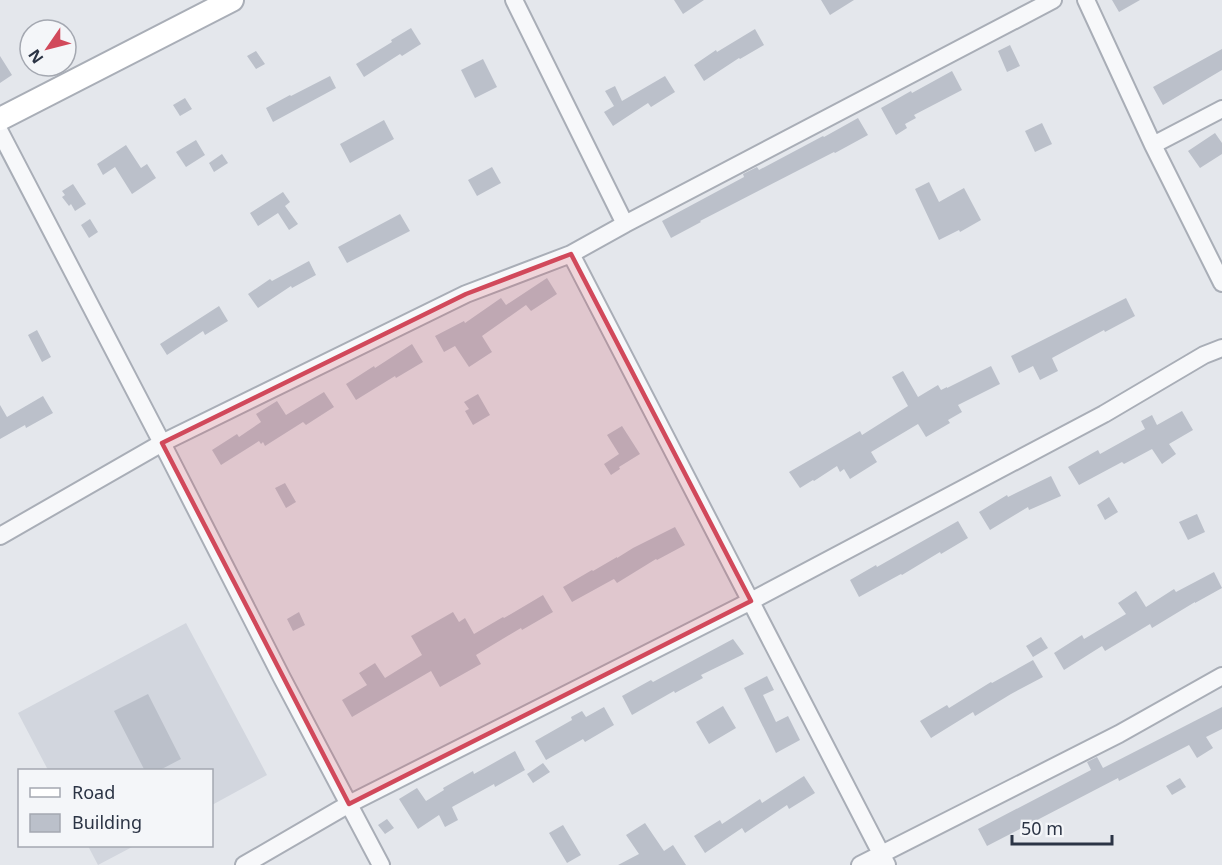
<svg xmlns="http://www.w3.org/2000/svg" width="1222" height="865" font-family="'Noto Sans',sans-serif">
<rect width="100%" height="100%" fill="#e4e7ec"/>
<path fill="#d2d6de" d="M186 623 267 775 212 805V770H48L18 713Z
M88 846H134L98 865Z"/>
<path fill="#bbc0ca" d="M674 0H704L683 14Z
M821 0H854L830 15Z
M1112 0H1140L1119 12Z
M411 28 421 44 402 56 400 54 364 77 356 64 392 42 391 40Z
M755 29 764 45 740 59 739 58 704 81 694 65 716 50 717 52Z
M1010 45 1020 66 1007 72 998 51Z
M1222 49V70L1163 105 1153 87Z
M256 51 265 64 256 69 247 56Z
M0 56 12 75 0 83Z
M483 59 497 87 475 98 461 70Z
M952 71 962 90 914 115 916 118 905 124 907 128 896 135 881 108 911 91 912 93Z
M330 76 336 88 273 122 266 108 290 95 291 96Z
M665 76 675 92 651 107 648 103 613 126 604 112 614 106 605 91 615 86 622 101Z
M185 98 192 109 180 116 173 105Z
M858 118 868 135 835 153 834 152 700 221 701 222 671 238 662 221 744 177 743 174 757 167 759 170 823 136 824 137Z
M384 120 394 139 350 163 340 144Z
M1042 123 1052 144 1035 152 1025 131Z
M1215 133 1222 143V154L1200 168 1188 151Z
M196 140 205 155 186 167 176 152Z
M126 145 141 168 147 164 156 178 132 194 115 167 103 175 97 164Z
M222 154 228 163 214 172 209 163Z
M492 167 501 183 477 196 468 180Z
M929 182 939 202 964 188 981 220 960 232 959 230 939 240 915 189Z
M73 184 86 204 75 211 71 204 69 206 62 197 65 195 62 191Z
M283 192 290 202 285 206 298 224 289 230 278 213 258 226 250 213Z
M400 214 410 231 347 263 338 247Z
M90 219 98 232 89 238 81 225Z
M309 261 316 275 292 288 291 286 258 308 248 294 270 279 272 281Z
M547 278 557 294 531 311 526 305 482 336 492 352 469 367 455 346 444 352 435 336 464 321 465 323 501 298 506 305Z
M1126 298 1135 316 1105 332 1104 330 1052 358 1058 371 1040 380 1033 366 1019 373 1011 356Z
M219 306 228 321 205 335 203 331 167 355 160 344Z
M37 330 51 357 42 362 28 335Z
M412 344 423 362 396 378 395 376 356 400 346 384 374 366 375 368Z
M991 366 1000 384 958 405 962 412 948 420 950 423 926 437 918 424 871 452 877 462 850 479 844 469 840 472 837 466 814 481 813 480 800 488 789 472 860 431 862 435 908 406 892 377 903 371 918 397 938 385 941 390 947 387V388Z
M324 392 334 407 306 425 303 422 265 446 263 442 261 444 259 441 221 465 212 450 237 434 239 437 261 422 256 414 277 401 286 415Z
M478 394 490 415 473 425 465 411 469 409 464 402Z
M43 396 53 413 26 428 25 425 0 439V405L7 417Z
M1182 411 1193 430 1169 444 1176 454 1162 464 1152 449 1124 464 1122 462 1079 485 1068 467 1098 450 1100 454 1145 429 1141 421 1152 415 1157 425Z
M622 426 640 454 619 467 620 469 611 475 604 464 619 454 607 435Z
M1051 476 1061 496 1029 510 1028 507 990 530 979 512 1007 495 1008 497Z
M285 483 296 502 286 508 275 488Z
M1109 497 1118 512 1105 520 1097 505Z
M1197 514 1205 532 1188 540 1179 522Z
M958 521 968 538 941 554 940 552 902 575 901 574 859 597 850 580 876 565 877 567Z
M675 527 685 545 657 560 656 559 617 583 614 579 612 580 572 602 563 587 592 570 593 571 617 557V558L633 548Z
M1214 572 1222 588 1195 603V602L1152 628 1150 624 1105 651 1102 646 1064 670 1054 653 1082 635 1084 639 1126 614 1118 603 1136 591 1146 607 1174 589 1176 592Z
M543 595 553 612 522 630 521 628 476 655 481 664 440 687 431 671 352 717 342 700 367 685 359 673 375 663 385 678 422 655 411 636 453 612 459 622 465 618 474 634 503 617 504 618Z
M299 612 305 625 293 631 287 619Z
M1041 637 1048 648 1033 657 1026 646Z
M733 639 744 654 701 675 703 678 675 693 674 691 632 715 622 696 651 680 653 682Z
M1033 660 1043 677 1011 694 975 716 973 712 931 738 920 721 947 705 949 708 991 682 992 683Z
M767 676 774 690 763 695 776 722 788 716 800 740 776 753 744 688Z
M148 694 181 759 158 771H145L114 711Z
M723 706 736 728 709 744 696 722Z
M604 707 614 725 585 742 583 739 546 760 535 741 572 720 571 717 582 711 586 717Z
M1222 707V729L1206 737 1213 748 1197 758 1189 745 1119 781 1118 778 987 846 978 829 1091 770 1087 762 1097 757 1103 768Z
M515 751 525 770 495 787 494 784 452 807 458 820 445 827 439 815 418 829 399 799 417 788 426 801 444 790 443 788 473 771 474 774Z
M543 763 550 772 533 783 527 774Z
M804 776 815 793 789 809 787 805 745 833 742 828 705 853 694 836 720 820 722 824 760 799 762 803Z
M1180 778 1186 787 1172 795 1166 786Z
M387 819 394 828 385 834 378 825Z
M645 823 664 851 673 845 686 865H618L639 854 626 835Z
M563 825 581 855 567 863 549 833Z"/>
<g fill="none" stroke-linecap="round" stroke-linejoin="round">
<g stroke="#a9aeb7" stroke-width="20">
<path id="street" d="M514 0 625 224
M1086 0 1153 145 1222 283
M0 132 162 443 282 678 381 865
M1153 145 1222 109
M571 254 887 865
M0 536 162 443 466 294 571 254 625 224 1053 0
M244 865 349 804 751 601 1104 414 1204 355 1222 348
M860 865 1119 734 1222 676"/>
</g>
<g stroke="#a9aeb7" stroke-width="26">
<path id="secondary" d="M0 119 232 0"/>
</g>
<use href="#street" stroke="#f7f8fa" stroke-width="16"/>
<use href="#secondary" stroke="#fff" stroke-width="22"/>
</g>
<path fill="#d1495b" fill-opacity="0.2" stroke="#d1495b" stroke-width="4.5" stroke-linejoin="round" d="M571 254 751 601 349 804 162 443 466 294Z"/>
<rect x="18" y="769" width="195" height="78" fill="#f4f6f9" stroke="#a4a8b1" stroke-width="1.5"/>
<rect x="30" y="788" width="30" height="9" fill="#ffffff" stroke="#a4a8b1" stroke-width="1.5"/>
<text x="72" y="799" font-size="18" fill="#2b3445">Road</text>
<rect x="30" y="814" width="30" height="18" fill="#bbc0ca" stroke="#a4a8b1" stroke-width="1.5"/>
<text x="72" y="829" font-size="18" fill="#2b3445">Building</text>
<g transform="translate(48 48) rotate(235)"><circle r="28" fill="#f4f6f9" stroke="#a4a8b1" stroke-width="1.5"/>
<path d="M0-4.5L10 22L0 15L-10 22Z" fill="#d1495b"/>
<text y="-9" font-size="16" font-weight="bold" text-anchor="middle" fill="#2b3445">N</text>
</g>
<path d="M1012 835v9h100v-9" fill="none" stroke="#2b3445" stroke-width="3"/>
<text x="1021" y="835" font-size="18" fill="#2b3445" stroke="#f4f6f9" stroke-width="4.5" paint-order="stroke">50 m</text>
</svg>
